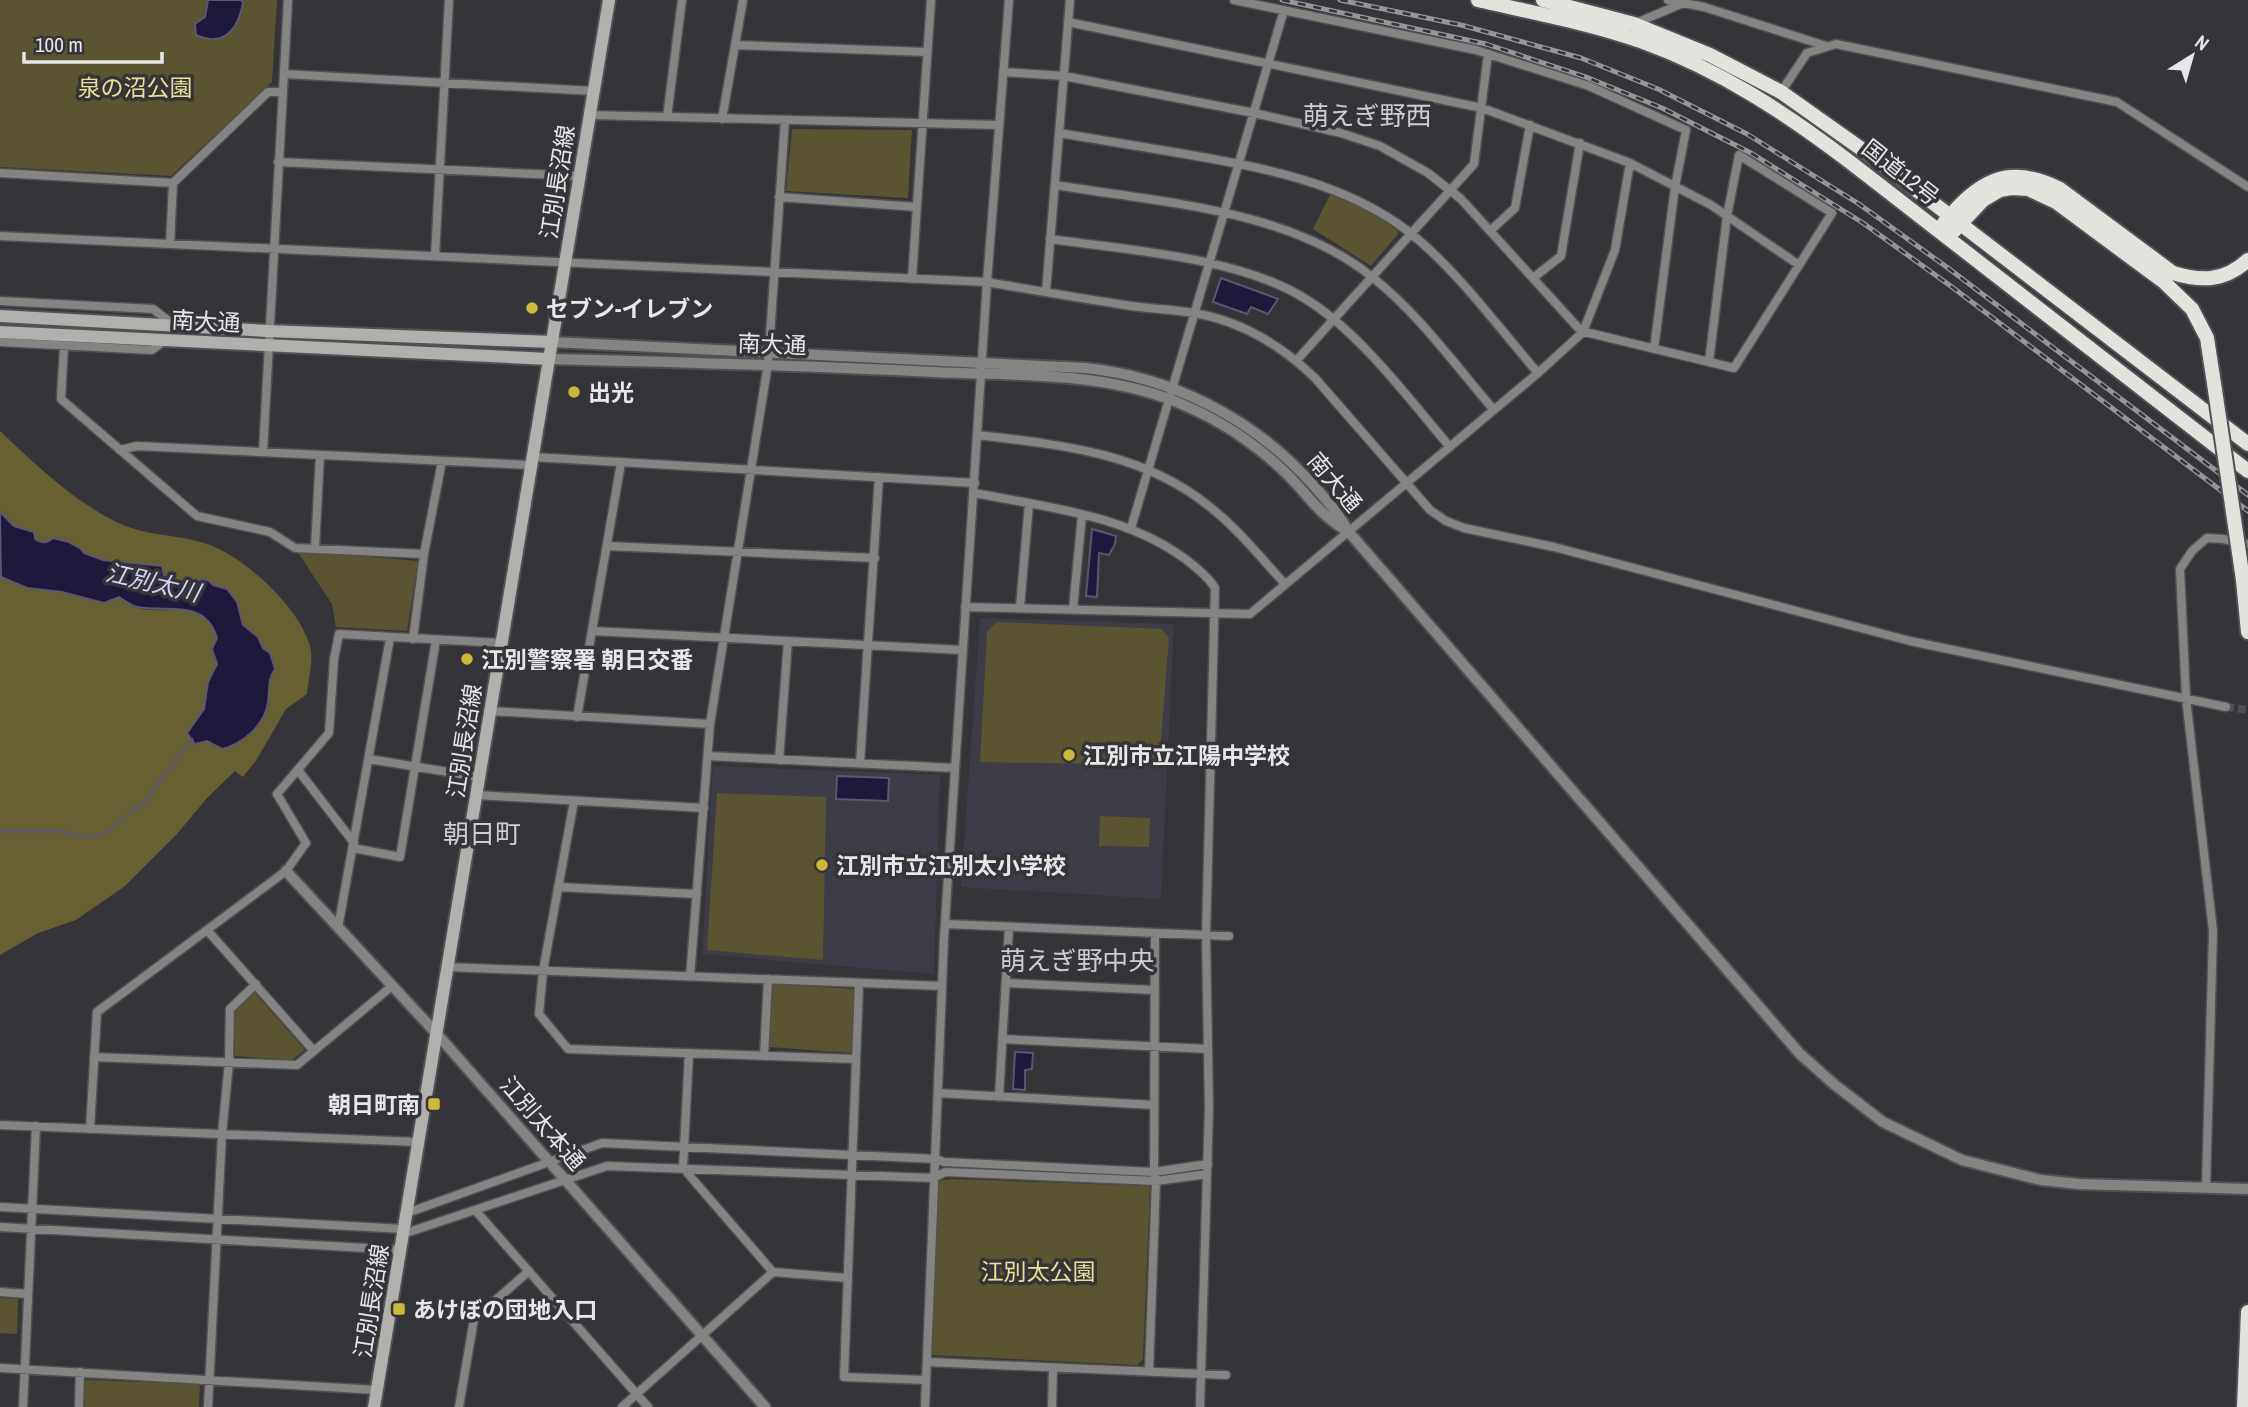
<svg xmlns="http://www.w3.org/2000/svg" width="2248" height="1407" font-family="'Archivo Narrow','Noto Sans JP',sans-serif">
<rect width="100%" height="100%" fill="#343439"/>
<path fill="#3d3d47" d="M980 618 1174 624 1161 899 961 887Z
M713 766 940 775 934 974 702 954Z"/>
<path fill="#5a5530" d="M0 0H277L272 82 171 176 0 167Z
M792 129 912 130 908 198 786 191Z
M1330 195 1365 209 1397 230 1398 234 1371 266 1313 229Z
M297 551 418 561 407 631 336 627 332 604Z
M997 622 1161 629 1169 638 1159 765 980 762 987 632Z
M717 793 826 797 823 960 707 950Z
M1100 816 1150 818 1149 847 1099 846Z
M772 984 854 989 852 1053 769 1047Z
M254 992 305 1050 292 1060 235 1056V1008Z
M951 1179 1150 1186 1143 1359 1137 1365 931 1355 939 1181Z
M0 1298 18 1299 17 1334 0 1333Z
M83 1380 200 1384 199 1407H83Z"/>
<path fill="#676033" d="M0 431C37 466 76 504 123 525 147 535 176 535 201 542 241 553 299 606 310 646 314 659 308 681 307 694L286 709 257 759 243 777 235 771 207 798 177 834 125 886 76 920 38 933 0 955V575C35 597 77 590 115 597 123 598 127 604 134 607 166 618 203 593 217 638L212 649 217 664 208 682 204 709 268 705C269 685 271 657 259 640 254 634 246 632 242 625 236 613 240 599 227 590 221 586 214 586 208 580H185L175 585 164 576 162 566 103 560 47 543 35 539 34 532 14 526 10 520 5 519 0 512Z"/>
<path fill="#1e193c" stroke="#5a5770" stroke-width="2" d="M208 0H241L243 3C238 29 224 48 196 35L195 24 205 17Z
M1221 278 1278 299 1268 314 1251 307 1247 314 1213 302Z
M0 512 14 526 34 532 35 539C42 544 47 543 53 538L69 542 80 548 84 553 103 560 162 566 164 576 175 585 185 580H208L213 585 227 589 237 602 243 625 258 637 263 648 270 653 275 669C267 680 270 690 268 702 265 725 243 744 222 749L207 741 195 744 187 733 204 709 208 682 217 664 212 649 217 638C205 598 169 613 138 607 131 606 125 601 119 597L104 603 62 592 27 588 1 577Z
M1092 529 1116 536 1115 544 1109 555 1099 553 1097 597 1086 596Z
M837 776 889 778 888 801 836 799Z
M1015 1052 1033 1053 1032 1069 1025 1070V1090L1013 1089Z"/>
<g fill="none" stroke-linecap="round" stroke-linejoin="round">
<path stroke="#5a5770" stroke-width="2.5" d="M0 831H60L83 837 104 834 145 801 192 739"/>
<path stroke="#4f4f54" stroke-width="8" stroke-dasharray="8 4" stroke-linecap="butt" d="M2226 707 2248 710"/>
<g stroke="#515155" stroke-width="11">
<path id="minor" d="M1234 0 1476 50 1589 86 1686 130 1675 187 1654 349
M1668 0 1704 7 1826 46
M1068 22 1482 108 1630 163 1711 205 1799 265
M1634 24 1683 3
M735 45 927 52
M1003 72 1064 76 1254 113 1341 133 1380 146 1428 173 1461 199 1581 331 1734 368 1832 213 1739 155 1727 216 1709 362
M284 74 594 91
M1781 92 1807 53 1836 44 2117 102 2248 187
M590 115 999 125
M667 117 682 0
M722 119 743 0
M1059 133C1101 140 1143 147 1185 154 1264 168 1344 182 1409 232 1456 269 1498 327 1538 373
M278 162 580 176
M0 173 173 183 268 92H283
M1055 185C1158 202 1289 209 1372 277 1419 314 1455 365 1494 410
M779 197 917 207
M1491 230 1515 208 1530 125
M0 236 987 282C1033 290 1078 298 1125 305 1148 309 1171 309 1194 313 1241 321 1281 345 1315 378L1430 510 1446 521 1464 528 1554 547 1910 641 2226 707
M1050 239C1127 250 1238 257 1304 298 1359 331 1408 398 1450 447
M170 244 173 183
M435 256 449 0
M1533 278 1561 256 1580 143
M912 279 931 0
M1046 292 1070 0
M0 301 153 309 174 325
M0 342 152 350 165 340
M64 346 61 399 197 516 270 532 295 548 424 554
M1296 361 1474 164 1488 54
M978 435C1060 445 1143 452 1210 507 1238 529 1261 558 1285 584
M120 450 137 446 531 465
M263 452 288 0
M533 457 975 483
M975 493C1049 508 1132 515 1193 565 1201 572 1210 579 1215 588L1206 936 1209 1108 1200 1407
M1131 528 1284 10
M607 546 875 558
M315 548 320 455
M965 607 1250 614 1538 373 1583 332 1615 250 1630 163
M1020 607 1029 504
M1073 609 1082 515
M592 631 962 650
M413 639 424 554 442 461
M490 711 710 724
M577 717 621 463
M708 756 955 768
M369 759 479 777
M779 760 788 641
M860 763 879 477
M298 770 354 843
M476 795 704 808
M574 801 543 971 539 1014 568 1049 856 1059
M353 848 400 857 436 640
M558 887 697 894
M945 924 1229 936
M338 928 390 638
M207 930 314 1051
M448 967 942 986
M690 977 710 724 768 364 785 120
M859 983 844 1377 926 1380
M1006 983 1154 990
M1003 1039 1208 1049
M689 1053 683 1168 773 1272 848 1278
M764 1056 768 979
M94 1057 297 1065 392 986
M938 1093 1154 1105
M999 1097 1009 927
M0 1125 419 1142
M90 1129 97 1012 286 871 306 843 277 794 329 733 334 659 339 634 502 643
M2206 1188 2213 931 2186 698 2180 569 2192 551 2207 538 2223 539 2248 544
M0 1207 404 1229
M475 1210 648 1407
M407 1213 602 1143 936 1159 944 1162 1154 1172 1208 1164
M0 1227 400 1250
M403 1234 607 1166 934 1178 945 1172 1156 1181 1207 1174
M0 1292 28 1294
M927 1362 1226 1375
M0 1368 377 1390
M1149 1372 1156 1181 1154 1172 1155 934
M23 1407 36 1126
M79 1407 80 1372
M208 1407 222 1134 229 1062 230 1009 256 984
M459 1407 474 1319 529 1271
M622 1407 773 1272
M925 1407 944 938 987 282 1009 0
M1052 1407 1053 1368"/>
</g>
<g stroke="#515155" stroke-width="14">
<path id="tertiary" d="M552 342 1085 368C1173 377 1254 419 1313 485 1326 500 1339 513 1348 531L1800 1054 1835 1085 1883 1122 1962 1160 2041 1180 2079 1184 2248 1189
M549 359C678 362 807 366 935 372 1019 376 1108 371 1186 406 1223 422 1258 446 1287 474 1307 494 1322 518 1348 531
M286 871 437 1034 765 1407"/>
</g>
<g stroke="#515155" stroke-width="16">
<path id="secondary" d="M0 316 268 331 552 342
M0 332 549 359
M374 1407 609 0"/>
</g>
<g stroke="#515155" stroke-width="18">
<path id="trunk" d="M1478 0C1533 13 1590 23 1643 42 1720 70 1786 113 1850 162L2248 471
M1543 0 1634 24 1710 55 1781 92 1877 160 2248 444
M1944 223C1978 182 2007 162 2060 189L2173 273C2202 282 2225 281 2248 260
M1954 231 1983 200 2000 190 2011 188 2028 189 2056 202 2164 282 2192 309 2207 338 2215 390
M2243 580 2248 632
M2244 1407 2248 1312"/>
</g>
<use href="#minor" stroke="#848482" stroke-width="8"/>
<use href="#tertiary" stroke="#848482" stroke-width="10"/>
<use href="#secondary" stroke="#b1b0ad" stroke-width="12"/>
<use href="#trunk" stroke="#e3e2dd" stroke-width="14"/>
<g stroke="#96969a" stroke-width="5">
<path id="rail" d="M1282 0 1486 44 1586 77 1662 108 1751 153 1863 223 1952 287 2248 511
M1340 0 1461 25 1581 58 1658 89 1747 134 1859 204 1948 268 2248 495"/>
</g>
<use href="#rail" stroke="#343439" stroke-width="2.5" stroke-dasharray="8" stroke-linecap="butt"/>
<g stroke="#515155" stroke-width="18" stroke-linecap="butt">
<path id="trunk-bridge" d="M2215 390 2243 580"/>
</g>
<use href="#trunk-bridge" stroke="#e3e2dd" stroke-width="14"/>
</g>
<g fill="#ccb939" stroke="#343439" stroke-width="2.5">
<circle cx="532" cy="308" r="7"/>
<circle cx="574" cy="392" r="7"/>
<circle cx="467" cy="659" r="7"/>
<circle cx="1069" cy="755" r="7"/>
<circle cx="822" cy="865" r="7"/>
<rect x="427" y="1097" width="14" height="14" rx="3.5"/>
<rect x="392" y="1302" width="14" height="14" rx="3.5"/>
</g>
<g text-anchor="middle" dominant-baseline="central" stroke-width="7" stroke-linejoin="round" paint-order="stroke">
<g font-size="23" fill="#ebe096" stroke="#343439">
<text x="135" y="87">泉の沼公園</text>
<text x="1038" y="1271">江別太公園</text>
</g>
<g font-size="23" fill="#e7e7ea" stroke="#343439">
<text transform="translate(1901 172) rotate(38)">国道12号</text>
<text transform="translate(557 182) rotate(-81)">江別長沼線</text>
<text transform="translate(206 321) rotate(3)">南大通</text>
<text transform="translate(772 344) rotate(2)">南大通</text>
<text transform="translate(1335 482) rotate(50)">南大通</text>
<text transform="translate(464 741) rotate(-81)">江別長沼線</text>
<text transform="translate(543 1123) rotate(49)">江別太本通</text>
<text transform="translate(371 1301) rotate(-81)">江別長沼線</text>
</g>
<g font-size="23" font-weight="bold" fill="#e7e7ea" stroke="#343439" text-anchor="start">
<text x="546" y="308">セブン-イレブン</text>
<text x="588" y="392">出光</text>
<text x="481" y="659">江別警察署 朝日交番</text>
<text x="1083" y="755">江別市立江陽中学校</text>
<text x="836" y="865">江別市立江別太小学校</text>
<text x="420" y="1104" text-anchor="end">朝日町南</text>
<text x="413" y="1309">あけぼの団地入口</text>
</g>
<g font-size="24" font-style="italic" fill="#d5d3fd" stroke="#343439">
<text transform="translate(153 582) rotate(13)">江別太川</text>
</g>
<g font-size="26" fill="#cecdd3" stroke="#343439">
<text x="1367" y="115">萌えぎ野西</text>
<text x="482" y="833">朝日町</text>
<text x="1077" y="960">萌えぎ野中央</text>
</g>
</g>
<g transform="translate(2192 56) rotate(37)" stroke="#343439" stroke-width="5" paint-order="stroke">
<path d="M0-5L12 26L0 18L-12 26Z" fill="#e7e7ea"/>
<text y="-10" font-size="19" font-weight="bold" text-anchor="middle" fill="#e7e7ea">N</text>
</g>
<path d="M24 52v10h138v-10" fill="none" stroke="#e7e7ea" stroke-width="3.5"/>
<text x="35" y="52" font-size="21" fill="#e7e7ea" stroke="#343439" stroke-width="5" paint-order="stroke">100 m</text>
</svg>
